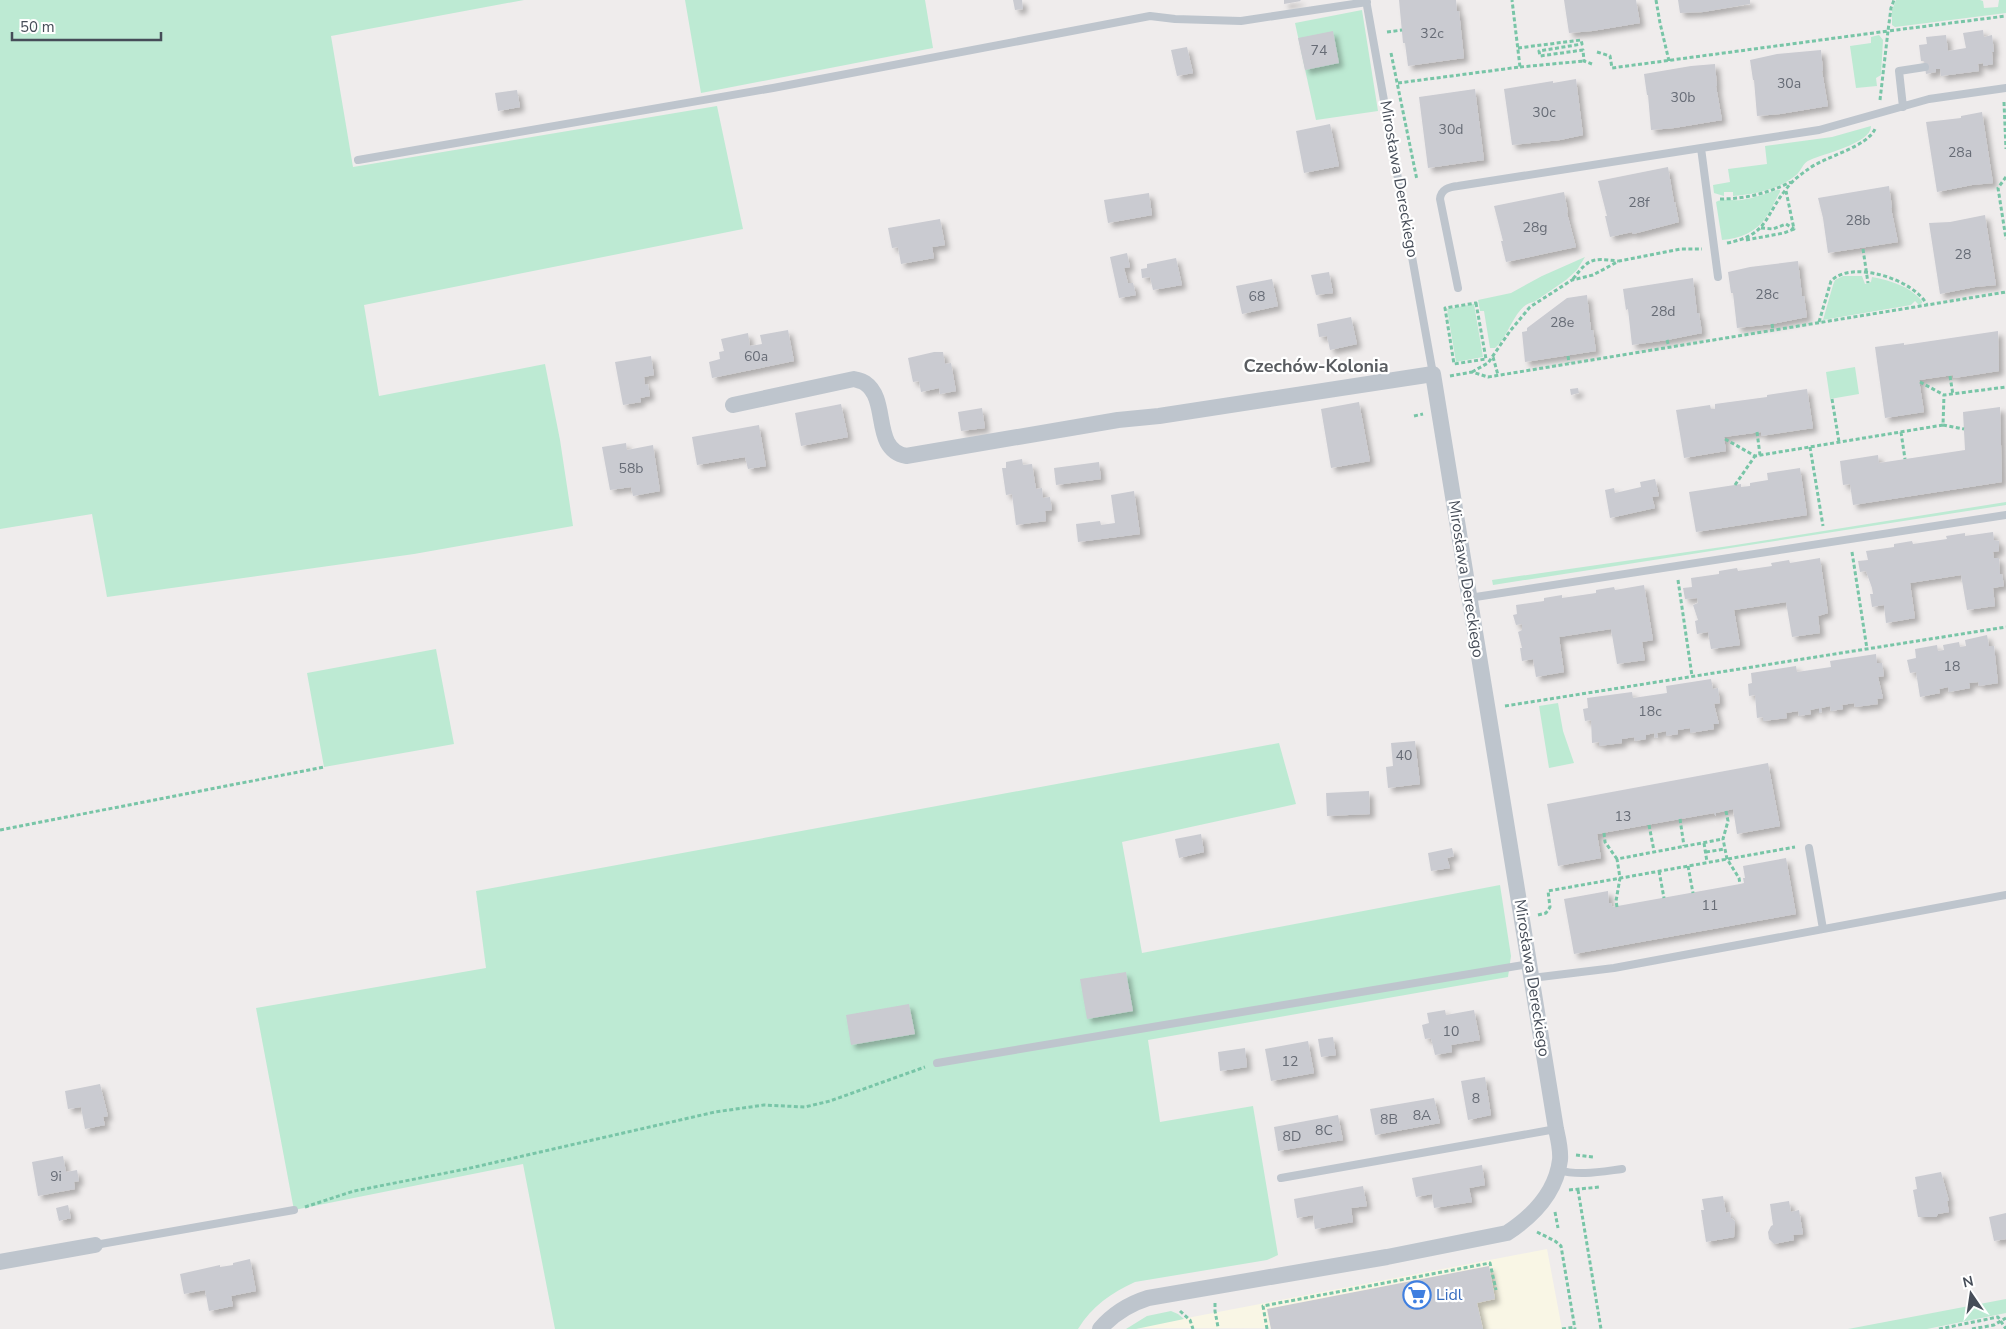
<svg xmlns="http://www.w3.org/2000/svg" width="2006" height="1329" font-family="'Nunito Sans',sans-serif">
<defs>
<filter id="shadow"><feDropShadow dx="4.5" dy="4.5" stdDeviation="2.5" flood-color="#0004"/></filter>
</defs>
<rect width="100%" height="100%" fill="#efecec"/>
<path fill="#f9f6e5" d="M1547 1249 1562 1329 1136 1328 1218 1312Z"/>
<path fill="#bdead3" d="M0 0H524L331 36 353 167 717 106 743 229 364 305 379 396 545 364 560 440 573 526 414 554 107 597 92 514 0 529Z
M685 0H925L933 48 701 93Z
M1896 0H1980L1983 1 1984 8 1998 7 1999 0H2006V13L1895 27 1892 25V10Z
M1362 10 1378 111 1316 120 1295 23Z
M1879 35 1883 40 1881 75 1876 78 1877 86 1856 88 1850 46 1871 43V37Z
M1871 126C1872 143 1823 154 1810 160 1802 163 1802 171 1795 176 1779 189 1753 195 1733 196V192H1724V196L1714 193 1713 185 1730 182 1728 169 1767 164 1765 146 1832 137Z
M1777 190H1780V192C1775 200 1772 209 1766 217 1757 232 1739 239 1722 240L1716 202C1723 198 1733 201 1741 200 1754 198 1765 194 1777 190Z
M1585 257 1577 270 1566 280 1534 302C1515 304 1509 337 1495 348H1490L1484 311H1480L1478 300 1511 293 1542 276Z
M1843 276H1862L1865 284 1871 282 1872 277C1892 281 1909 286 1922 301V303L1919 305 1915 301 1911 305 1823 320 1833 285 1835 280Z
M1474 304 1483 357 1456 362 1447 309Z
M1855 367 1859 394 1830 399 1826 372Z
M2006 502V505L1493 585 1492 580 1729 546Z
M436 649 454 744 324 767 307 673Z
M1558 703 1563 731 1574 763 1549 768 1539 706Z
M1279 743 1296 804 1122 842 1142 953 1500 885 1511 956 1508 977 1148 1040 1160 1122 1253 1106 1278 1255 1267 1260 1135 1282C1111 1293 1092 1306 1078 1329H555L523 1164 294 1210 256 1008 486 968 476 891Z
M2006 1299V1313L1927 1329H1848Z
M1171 1311 1178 1314 1184 1319 1136 1329H1126L1147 1316Z"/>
<path fill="#cacbd1" filter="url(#shadow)" d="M1013 0H1022L1023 9 1015 10Z
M1284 0H1300L1301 1 1284 4Z
M1399 0H1456L1457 11H1459L1464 58 1408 66 1405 43H1403Z
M1564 0H1636L1640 23 1592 31 1569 33Z
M1678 0H1750V4L1703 12 1680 13Z
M1983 30 1984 37 1992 35 1994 52H1992L1993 64 1983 66V63L1978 64 1979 71 1941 76 1940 69H1936V72L1926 74 1924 61H1921L1919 45 1927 44 1926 37 1946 35 1948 51 1966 48 1963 33Z
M1333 31 1339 63 1305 70 1298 38Z
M1187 47 1193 73 1177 76 1171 50Z
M1821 50 1823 71H1822L1828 106 1780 114 1757 116 1754 80H1753L1750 60 1777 54Z
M1715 64 1717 86H1716L1722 120 1674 128 1651 130 1648 95H1647L1644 74 1691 66Z
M1576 79 1583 135 1560 140 1512 145 1504 89 1553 81V83Z
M1475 89 1484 160 1428 168 1419 97Z
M517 90 520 107 498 111 495 93Z
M1982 112 1993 183 1972 185 1937 192 1926 122 1961 118V116Z
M1330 124 1339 166 1304 173 1296 131Z
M1668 167 1674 202H1675L1679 222 1633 234 1632 232 1610 237 1605 216H1607L1598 181Z
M1889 186 1892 207 1891 208 1898 242 1828 253 1823 218 1818 198Z
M1564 192 1568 212 1567 213 1576 247 1506 262 1501 241H1503L1494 206Z
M1149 193 1152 215 1108 223 1104 200Z
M1985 215 1996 285 1975 287 1940 294 1929 223 1950 222Z
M940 219 945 245 932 247 934 258 901 264 898 247 892 248 888 228Z
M1127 253 1130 267 1124 268 1128 283H1133L1136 295 1119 298 1110 257Z
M1176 258 1182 285 1153 290 1150 277 1142 278 1141 269 1147 268V264Z
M1798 261 1802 296H1804L1807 317 1772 324 1737 328 1733 293H1731L1728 272 1750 267Z
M1329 272 1333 293 1316 295 1311 275Z
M1693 278 1697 313H1699L1702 333 1667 340 1632 345 1628 309 1626 310 1623 289Z
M1272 279 1278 306 1242 314 1236 286Z
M1587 295 1591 330H1593L1596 351 1525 362 1522 332 1527 331V328L1567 298Z
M1351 317 1357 344 1330 350 1327 336 1319 337 1317 324Z
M788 330 794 361 712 378 709 362 720 359 719 352 724 351 721 339 748 333 750 346 762 344 760 335Z
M1998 331 1999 371 1954 378 1953 375 1919 380 1924 412 1885 418 1875 347 1904 343V345Z
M934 352H943L945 364 951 363 956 391 940 394 939 388 921 392 919 381 913 382 908 358Z
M651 356 654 375 644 377 645 385 648 384 650 396 640 398 641 402 623 405 615 362Z
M1578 388 1579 393 1571 395 1570 389Z
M1807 389 1813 428 1761 436V432L1724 437 1726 451 1684 458 1676 410 1710 405 1711 409H1715V404L1767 397V395Z
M1359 402 1370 461 1331 468 1321 409Z
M841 404 848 437 801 446 795 413Z
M2000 407 2002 482 1853 505 1850 484 1843 485 1840 461 1878 455 1879 463 1965 450 1963 412Z
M982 408 985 428 961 431 958 412Z
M759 425 766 466 748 469 745 457 697 465 692 437Z
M626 443 627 450 653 445 660 491 633 496 631 487 610 490 602 447Z
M1022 459 1023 465 1032 464 1036 489 1042 488 1043 498 1050 497 1052 510 1045 511 1046 521 1016 525 1012 494 1006 495 1002 468H1006V462Z
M1099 462 1101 479 1056 485 1054 468Z
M1800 468 1807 515 1696 532 1689 492 1741 484V487L1750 486V483L1768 480 1767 473Z
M1655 479 1659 496 1652 497 1655 508 1610 518 1605 490 1614 488 1615 493 1641 487 1640 482Z
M1134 491 1140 534 1078 542 1076 524 1100 521 1101 525 1115 523 1111 495Z
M1993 532 1994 540 1999 541V551L1993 552 1994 558H1999L2000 574H2002L2004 586 1993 588 1995 606 1967 610 1961 575 1910 583 1915 618 1886 623 1884 605 1872 607 1870 594H1873L1872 588 1866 571 1860 572 1858 561 1868 560 1866 551 1894 547V544L1912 541 1913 544 1947 539 1946 536 1965 533V536Z
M1820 558 1828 613 1818 616 1820 633 1792 637 1786 602 1734 610 1740 645 1711 649 1708 632 1697 634 1695 621 1698 620 1693 605 1698 603 1697 598 1685 599 1683 588 1692 587 1691 578 1719 574V571L1737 568 1738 571 1772 566 1771 563 1789 560 1790 563Z
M1644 585 1653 640 1642 642 1645 660 1617 664 1611 629 1559 637 1564 672 1536 677 1533 659 1522 661 1520 648H1522L1518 632 1522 630V624L1516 625 1513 615 1517 614 1516 605 1544 601V598L1562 595V598L1596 593V590L1614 587 1615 590Z
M1987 635 1989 646H1994L1998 683 1979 686 1978 682 1969 683 1970 688 1949 692 1948 687 1939 689 1940 693 1920 697 1916 672 1910 673 1907 660 1916 658 1915 649 1937 645 1938 651 1944 650 1943 645 1959 642 1960 647 1966 646 1965 640Z
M1876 654 1877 663H1882L1884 676 1878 677 1883 698 1877 699 1878 704 1855 707 1854 703 1842 705 1843 709 1831 711 1830 706 1821 708 1822 712 1819 713V708L1810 710 1811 714 1799 716 1798 711 1786 713 1787 718 1763 721V717L1757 718 1755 695 1749 696 1748 684 1752 683 1751 673 1796 666 1797 672 1831 667 1830 661Z
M1711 679 1713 689 1718 688 1720 703 1714 704 1719 724H1713L1714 729 1690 733V728L1678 730V734L1666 736V731L1657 733 1658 737 1655 738 1654 733 1646 735V739L1635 741 1634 737 1622 739V743L1599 746V742L1592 743 1591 720 1585 721 1583 709 1588 708 1587 698 1632 692 1633 698 1667 693 1666 686Z
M1415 741 1420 784 1388 788 1386 767 1393 766 1391 743Z
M1768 763 1780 826 1737 834 1733 809 1716 813V816L1714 813 1652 824 1597 834 1601 858 1558 866 1547 804Z
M1369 791 1370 814 1327 816 1326 793Z
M1201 834 1204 852 1179 858 1175 839Z
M1452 848 1454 856 1447 858 1450 868 1431 871 1428 853Z
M1786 858 1796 914 1574 954 1564 899 1608 891 1609 903H1611L1612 907 1740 884 1744 883 1743 878H1745L1743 866Z
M1126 972 1133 1011 1087 1019 1080 979Z
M909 1004 915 1034 851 1045 846 1015Z
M1445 1010 1446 1015 1474 1010 1480 1040 1451 1045 1452 1052 1435 1055 1431 1038 1425 1039 1422 1025 1429 1023 1427 1013Z
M1333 1037 1336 1055 1321 1057 1318 1039Z
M1308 1041 1314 1073 1271 1081 1265 1049Z
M1245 1048 1247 1067 1220 1071 1218 1052Z
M1485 1077 1491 1115 1468 1120 1461 1081Z
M100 1084 108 1116 103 1117 105 1125 85 1129 81 1107 68 1109 65 1091Z
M1434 1098 1440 1123 1375 1135 1370 1109Z
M1338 1115 1343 1140 1278 1151 1274 1127Z
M63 1156 66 1172 77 1170 79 1181 74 1182 75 1189 38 1196 32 1162Z
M1482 1165 1485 1185 1469 1188 1472 1202 1434 1208 1432 1194 1416 1197 1412 1178Z
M1941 1172 1949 1201H1947L1949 1212 1938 1214 1936 1217H1918L1913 1190 1917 1189 1915 1177Z
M1363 1186 1367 1206 1351 1208 1353 1222 1315 1229 1313 1215 1297 1218 1294 1199Z
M1723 1196 1726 1213 1730 1212 1731 1218 1735 1221 1734 1237 1706 1242 1701 1210H1704L1702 1199Z
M1789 1201 1791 1212 1799 1210 1803 1234 1793 1235 1794 1240 1774 1244 1769 1239 1768 1232 1771 1226 1773 1225 1770 1204Z
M68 1205 71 1218 59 1221 56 1208Z
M2006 1213V1239L1994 1241 1989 1217Z
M250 1259 256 1291 231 1296 233 1306 209 1311 205 1290 184 1294 180 1274 220 1265V1267L233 1265V1263Z
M1489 1266 1495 1299 1477 1303 1483 1329H1271L1267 1309Z"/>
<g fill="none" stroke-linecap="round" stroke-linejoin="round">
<path stroke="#78c5a7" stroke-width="3" stroke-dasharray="4 2.5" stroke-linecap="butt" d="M1656 0 1660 23 1669 61
M1387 32 1402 30
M1518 48 1581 40 1582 44 1539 51 1540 56 1583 50 1584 61 1592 64
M1597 52 1610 56 1612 68 1888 31 1891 8 1894 0
M1391 53 1417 180
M1520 67 1584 61
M1398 83 1520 67 1512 0
M1880 100 1888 31 2006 16
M2004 102 2006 149
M2006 177 1998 188 2006 239
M1720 199C1746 199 1768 193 1791 182
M1761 228 1773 229 1786 224 1794 229
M1746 240 1784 233 1794 229 1786 191
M1727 243C1769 235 1764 216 1787 188 1792 181 1800 175 1807 170 1825 156 1866 148 1875 129
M1863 249 1868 283
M1573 279C1589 258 1592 258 1618 261
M1476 303 1486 359 1454 364 1445 308Z
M1819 322 1831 281C1852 259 1915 280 1927 305
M1772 324 1773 330
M1667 340 1669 347
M1568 356 1569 363
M1493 357 1498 375
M1472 372 1488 363 1510 331 1530 307 1572 280 1593 275 1619 261 1681 249H1702
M1450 376 1472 372 1488 377 2006 292
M1950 376 1953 395
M1920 382 1944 395
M1832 399 1839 442
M1414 416 1423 414
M1943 425 1964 429
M1757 432 1760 455
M1901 432 1905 459
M1725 439 1755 456 1943 425 1944 395 2006 387
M1810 447 1823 526
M1735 485 1755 456
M1852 552 1867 649
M1678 580 1692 676
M1505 706 2006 627
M1726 811 1728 821 1723 839 1727 859 1739 878 1740 884
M1680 819 1684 846
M1649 825 1654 851
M0 830 324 767
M1604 833 1605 842 1617 859
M1704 843 1707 862
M1706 852 1725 849
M1688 866 1693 893
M1659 871 1664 898
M1617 907 1616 901 1620 878 1617 859 1723 839
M1538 915 1546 913 1550 907 1548 891 1795 847
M1576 1155 1593 1157
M1569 1190 1600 1187
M1578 1190 1601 1329
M305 1207 354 1191 466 1169 715 1112 764 1105 805 1107 830 1101 925 1067
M1555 1212 1558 1228
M1537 1232 1555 1241 1561 1246 1575 1329
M1215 1303V1311L1218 1327
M1180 1311 1190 1320 1193 1329
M1267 1329 1263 1306 1490 1263 1496 1290
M1562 1329 1575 1327
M1939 1329 1998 1317 2006 1329
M1972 1329 1994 1325 2006 1318"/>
<path stroke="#bec5cd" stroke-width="8" d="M1366 0 1433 374
M1903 107 1899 71 1925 67
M358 160 773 88 1150 16 1175 19 1241 21 1367 2
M1718 277 1701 148 1819 130 1929 99 2006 88
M1458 288 1440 199C1441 189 1449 187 1458 186L1701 148
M1469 598 2006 515
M1809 848 1823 929
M1532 978 1614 968 2006 895
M937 1063 1529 964
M1558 1170C1579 1176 1599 1172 1622 1169
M1281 1178 1556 1129
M95 1245 294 1210"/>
<path stroke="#bec5cd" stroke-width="16" d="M733 405 854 379C857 380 862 381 865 383 890 400 871 449 906 456L1118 420 1159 416 1433 374 1556 1129C1558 1138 1561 1150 1560 1160 1556 1192 1533 1216 1507 1233L1387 1257 1148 1298C1129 1304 1113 1314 1100 1329
M0 1262 95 1245"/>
</g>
<defs>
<g id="supermarket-ring" transform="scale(1.4375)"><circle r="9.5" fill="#fff" stroke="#3f7fe0" stroke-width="1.5"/><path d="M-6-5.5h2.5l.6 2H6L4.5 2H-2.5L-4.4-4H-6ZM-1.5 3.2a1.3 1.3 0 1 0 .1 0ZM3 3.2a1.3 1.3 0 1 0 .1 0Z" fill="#3f7fe0"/></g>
</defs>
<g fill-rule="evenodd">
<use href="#supermarket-ring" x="1417" y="1295"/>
</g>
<g text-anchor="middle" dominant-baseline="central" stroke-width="4.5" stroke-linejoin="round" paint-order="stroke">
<g font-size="14" fill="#676c76">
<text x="1432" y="33">32c</text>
<text x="1319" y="50">74</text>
<text x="1789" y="83">30a</text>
<text x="1683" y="97">30b</text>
<text x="1544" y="112">30c</text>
<text x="1451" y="129">30d</text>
<text x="1960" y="152">28a</text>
<text x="1639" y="202">28f</text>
<text x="1858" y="220">28b</text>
<text x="1535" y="227">28g</text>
<text x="1963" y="254">28</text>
<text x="1767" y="294">28c</text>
<text x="1257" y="296">68</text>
<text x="1663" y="311">28d</text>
<text x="1562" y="322">28e</text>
<text x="756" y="356">60a</text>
<text x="631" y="468">58b</text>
<text x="1952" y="666">18</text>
<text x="1650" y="711">18c</text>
<text x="1404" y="755">40</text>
<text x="1623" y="816">13</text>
<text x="1710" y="905">11</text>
<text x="1451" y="1031">10</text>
<text x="1290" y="1061">12</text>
<text x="1476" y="1098">8</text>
<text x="1422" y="1115">8A</text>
<text x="1389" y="1119">8B</text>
<text x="1324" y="1130">8C</text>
<text x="1292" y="1136">8D</text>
<text x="56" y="1176">9i</text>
</g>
<g font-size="16" fill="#464d58" stroke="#fff">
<text transform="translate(1399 179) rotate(80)">Mirosława Dereckiego</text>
<text transform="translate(1466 579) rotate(81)">Mirosława Dereckiego</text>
<text transform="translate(1532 978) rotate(81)">Mirosława Dereckiego</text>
</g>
<g font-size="16" fill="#366cbe" stroke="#fff" text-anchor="start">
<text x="1436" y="1295">Lidl</text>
</g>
<g font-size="18" font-weight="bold" fill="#595c60" stroke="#fff">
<text x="1316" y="366">Czechów-Kolonia</text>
</g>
</g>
<g transform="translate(1971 1294) rotate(347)" stroke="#ffffff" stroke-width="4" paint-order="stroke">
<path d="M0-4L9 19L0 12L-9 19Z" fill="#464d58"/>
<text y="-8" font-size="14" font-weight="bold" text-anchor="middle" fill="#464d58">N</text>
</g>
<path d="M12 32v8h149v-8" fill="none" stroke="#464d58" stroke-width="2.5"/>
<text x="20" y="32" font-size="15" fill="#464d58" stroke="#ffffff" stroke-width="4" paint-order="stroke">50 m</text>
</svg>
